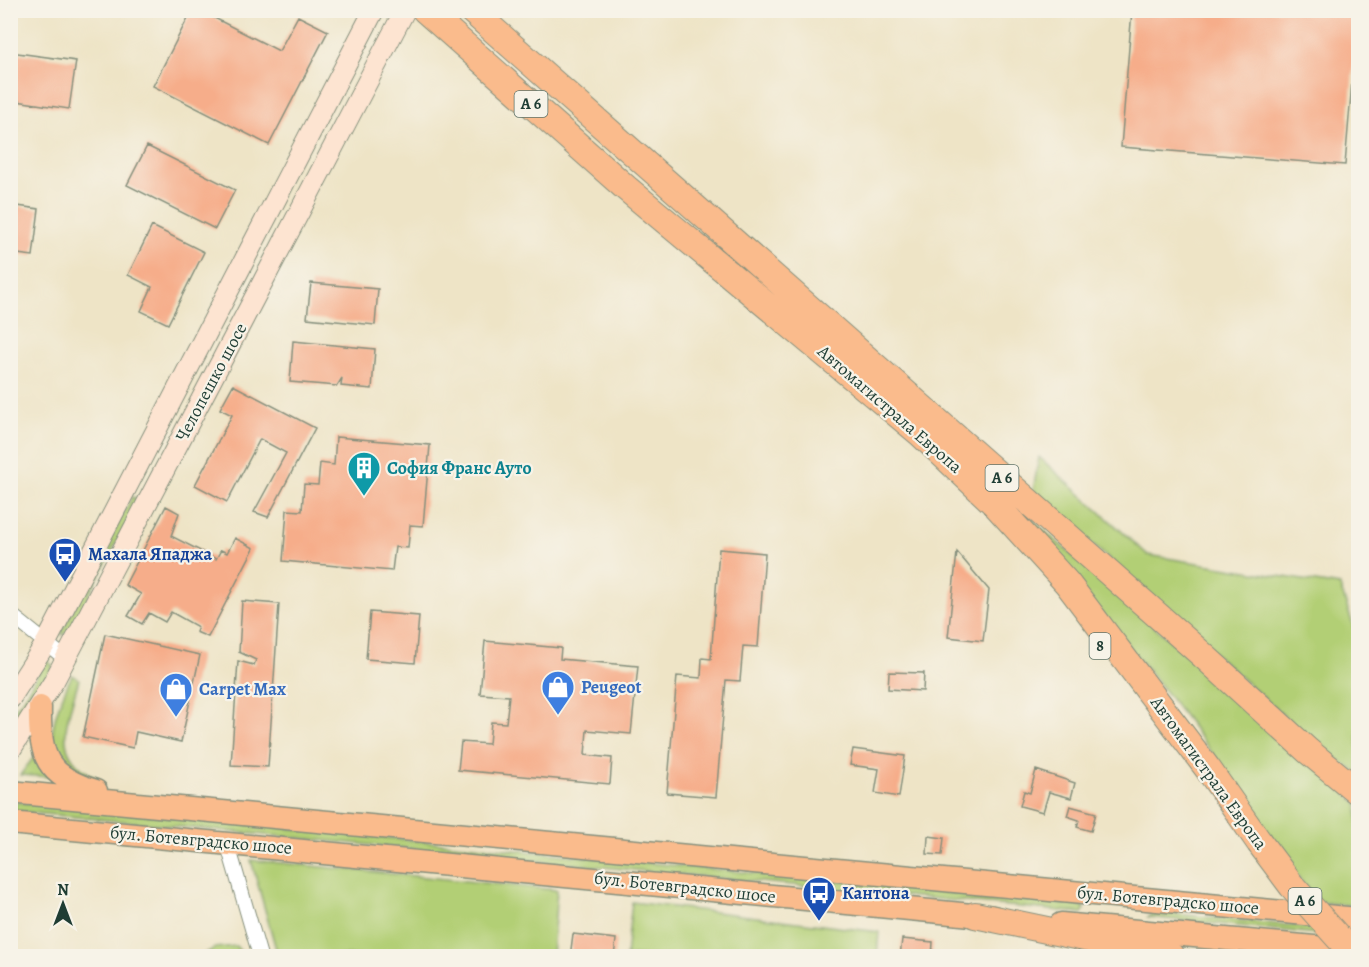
<svg xmlns="http://www.w3.org/2000/svg" width="1369" height="967" font-family="Alegreya,serif">
<rect width="100%" height="100%" fill="#f7f3e8"/>
<filter id="ink" filterUnits="userSpaceOnUse"><feTurbulence type="fractalNoise" baseFrequency=".0167" numOctaves="2"/><feDisplacementMap in="SourceGraphic" scale="12" xChannelSelector="R" yChannelSelector="G"/><feConvolveMatrix kernelMatrix="1 2 1 2 8 2 1 2 1" color-interpolation-filters="sRGB"/></filter>
<filter id="wash" filterUnits="userSpaceOnUse"><feTurbulence type="fractalNoise" baseFrequency=".008" numOctaves="4" result="noise"/><feDisplacementMap in="SourceGraphic" scale="24" xChannelSelector="R" yChannelSelector="G"/><feGaussianBlur stdDeviation="1.35" result="paint"/><feColorMatrix in="noise" values="0 0 0 0 0 0 0 0 0 0 0 0 0 0 0 0 0 1.4 0 .05"/><feComposite in="paint" operator="in"/></filter>
<g filter="url(#wash)">
<rect width="100%" height="100%" fill="#eee4c6"/>
<path fill="#b2cf75" stroke="#688654" stroke-width="1.5" d="M1039 457 1148 555 1340 586 1358 640V773L1319 747 1033 491Z
M995 488 1358 804V906L1317 902C1282 858 1253 810 1220 764 1151 668 1071 579 995 488Z
M132 497 136 498V505L70 631 62 635V631Z
M46 660 53 666 11 736V713L23 699Z
M72 675 79 679C67 722 49 756 99 779 32 768 51 720 72 675Z
M37 753 54 777 20 775Z
M16 802 888 886 887 894 14 811Z
M251 860 557 890 552 956H278Z
M898 888 1083 906 1085 909 1082 913 897 895Z
M632 902 879 932 877 956H626Z
M1154 912 1358 932V938L1148 917Z
M236 946 244 956H201L215 948Z"/>
<g id="blocks">
<path fill="#f6ad8a" d="M192 10H199L279 51 298 16 328 31 269 145 153 86Z
M1132 10H1358L1345 165 1121 147Z
M10 52 76 61 69 109 10 100Z
M147 146 235 190 215 229 127 185Z
M10 205 39 209 33 256 10 253Z
M152 226 204 252 168 324 141 311 152 287 128 275Z
M311 283 378 289 375 325 307 318Z
M293 341 375 349 372 389 341 386 342 378 337 386 290 382Z
M233 385 315 428 268 517 254 512 286 453 260 439 227 502 195 485 232 415 220 409Z
M336 437 430 445 423 526 410 525 408 548 395 547 392 571 283 561 287 510 302 511 304 484 318 485 320 463 334 465Z
M166 506 179 513 171 536 216 559 221 550 227 553 235 538 254 548 208 637 196 632 198 627 171 612 165 622 149 613 142 624 128 616 141 594 125 585Z
M719 549 765 553 758 647 743 646 740 681 726 680 716 797 667 793 677 676 701 678 702 658 711 659Z
M957 552 989 590 983 641 948 637Z
M242 601 279 604 268 767 231 765 238 661 254 665 256 660 239 652Z
M370 612 419 616 415 663 366 659Z
M105 634 200 655 181 742 136 732 133 748 83 737Z
M485 641 561 648 560 659 638 666 631 734 587 730 585 755 612 758 610 784 458 770 461 742 489 744 491 722 506 723 509 696 480 694Z
M889 672 924 673 923 691 888 689Z
M853 749 905 756 899 797 875 793 879 769 850 765Z
M1036 770 1075 783 1071 798 1049 792 1043 812 1020 806 1024 791 1030 793Z
M1070 806 1096 813 1091 831 1077 827 1079 820 1067 816Z
M928 836 944 838 942 855 927 854Z
M573 934 616 939 614 957H570Z
M902 939 933 942 932 957H900Z"/>
</g>
</g>
<g filter="url(#ink)">
<use href="#blocks" fill-opacity="0" stroke="#86907d" stroke-width="1.5"/>
<g fill="none" stroke-linecap="round" stroke-linejoin="round">
<g stroke="#86907d" stroke-width="16">
<path id="street" d="M10 614 66 659
M227 842 260 956"/>
</g>
<g stroke="#86907d" stroke-width="22">
<path id="secondary" d="M10 699 46 643 374 10
M10 751 54 681 405 10"/>
</g>
<g stroke="#86907d" stroke-width="25">
<path id="primary" d="M40 707C39 755 46 777 96 791
M10 792 1358 919
M10 823 993 917
M1061 924 1358 951"/>
</g>
<g stroke="#86907d" stroke-width="28">
<path id="highway" d="M425 10 626 188 921 434 995 504 1067 583 1208 769 1259 842
M471 10 1206 658 1308 751 1358 792
M975 915 1171 956"/>
</g>
<use href="#street" stroke="#fff" stroke-width="14"/>
<use href="#secondary" stroke="#fde4d1" stroke-width="20"/>
<use href="#primary" stroke="#fabb8c" stroke-width="22"/>
<use href="#highway" stroke="#fabb8c" stroke-width="26"/>
<g stroke="#86907d" stroke-width="28" stroke-linecap="butt">
<path id="highway-bridge" d="M1259 842 1292 886 1355 956"/>
</g>
<use href="#highway-bridge" stroke="#fabb8c" stroke-width="26"/>
</g>
</g>
<defs>
<g id="building-pin" transform="scale(1.725)"><path d="M0 17L-7.5 6A9.5 9.5 0 1 1 7.5 6Z" fill="#0f9aa8" stroke="#f7f3e8"/><path d="M-4-6H4V6H1V3H-1V6H-4ZM-2.5-4.3h1.7v1.8h-1.7ZM.8-4.3h1.7v1.8H.8ZM-2.5-1h1.7V.8h-1.7ZM.8-1h1.7V.8H.8Z" fill="#fff"/></g>
<g id="bus-pin" transform="scale(1.725)"><path d="M0 17L-7.5 6A9.5 9.5 0 1 1 7.5 6Z" fill="#1a4fb4" stroke="#f7f3e8"/><path d="M-5-6H5V4H4V6H2V4H-2V6H-4V4H-5ZM-3.5-4V0h7V-4ZM-3.5 1.2v1.5H-2V1.2ZM2 1.2v1.5H3.5V1.2Z" fill="#fff"/></g>
<g id="shop-pin" transform="scale(1.725)"><path d="M0 17L-7.5 6A9.5 9.5 0 1 1 7.5 6Z" fill="#3f7fe0" stroke="#f7f3e8"/><path d="M-5-2.5h2.3a2.7 3.5 0 0 1 5.4 0H5L5.5 6h-11ZM-1.5-2.5h3a1.5 2.3 0 0 0-3 0Z" fill="#fff"/></g>
</defs>
<g fill-rule="evenodd">
<use href="#building-pin" x="364" y="468"/>
<use href="#bus-pin" x="65" y="554"/>
<use href="#shop-pin" x="558" y="687"/>
<use href="#shop-pin" x="176" y="689"/>
<use href="#bus-pin" x="819" y="893"/>
</g>
<g text-anchor="middle" dominant-baseline="central" stroke-width="4.5" stroke-linejoin="round" paint-order="stroke">
<g fill="#f7f3e8" stroke="#60746a" stroke-width="1.5">
<rect x="514.5" y="91" width="33" height="26" rx="4.5"/>
<rect x="985.5" y="465" width="33" height="26" rx="4.5"/>
<rect x="1089.5" y="633" width="21" height="26" rx="4.5"/>
<rect x="1288.5" y="888" width="33" height="26" rx="4.5"/>
</g>
<g font-size="16" font-weight="bold" fill="#1f3d34">
<text x="531" y="104">A 6</text>
<text x="1002" y="478">A 6</text>
<text x="1100" y="646">8</text>
<text x="1305" y="901">A 6</text>
</g>
<g font-size="18" fill="#1f3d34" stroke="#f7f3e8">
<text transform="translate(211 382) rotate(-62)">Челопешко шосе</text>
<text transform="translate(890 409) rotate(41)">Автомагистрала Европа</text>
<text transform="translate(1209 773) rotate(54)">Автомагистрала Европа</text>
<text transform="translate(201 840) rotate(5)">бул. Ботевградско шосе</text>
<text transform="translate(685 887) rotate(6)">бул. Ботевградско шосе</text>
<text transform="translate(1168 900) rotate(5)">бул. Ботевградско шосе</text>
</g>
<g font-size="18" font-weight="bold" fill="#0d838f" stroke="#f7f3e8" text-anchor="start">
<text x="387" y="468">София Франс Ауто</text>
</g>
<g font-size="18" font-weight="bold" fill="#164399" stroke="#f7f3e8" text-anchor="start">
<text x="88" y="554">Махала Япаджа</text>
<text x="842" y="893">Кантона</text>
</g>
<g font-size="18" font-weight="bold" fill="#366cbe" stroke="#f7f3e8" text-anchor="start">
<text x="581" y="687">Peugeot</text>
<text x="199" y="689">Carpet Max</text>
</g>
</g>
<rect width="1369" height="967" fill="none" stroke="#f7f3e8" stroke-width="36"/>
<g transform="translate(63 904)" stroke="#f7f3e8" stroke-width="4.5" paint-order="stroke">
<path d="M0-4.5L10 22L0 15L-10 22Z" fill="#1f3d34"/>
<text y="-9" font-size="16" font-weight="bold" text-anchor="middle" fill="#1f3d34">N</text>
</g>
</svg>
